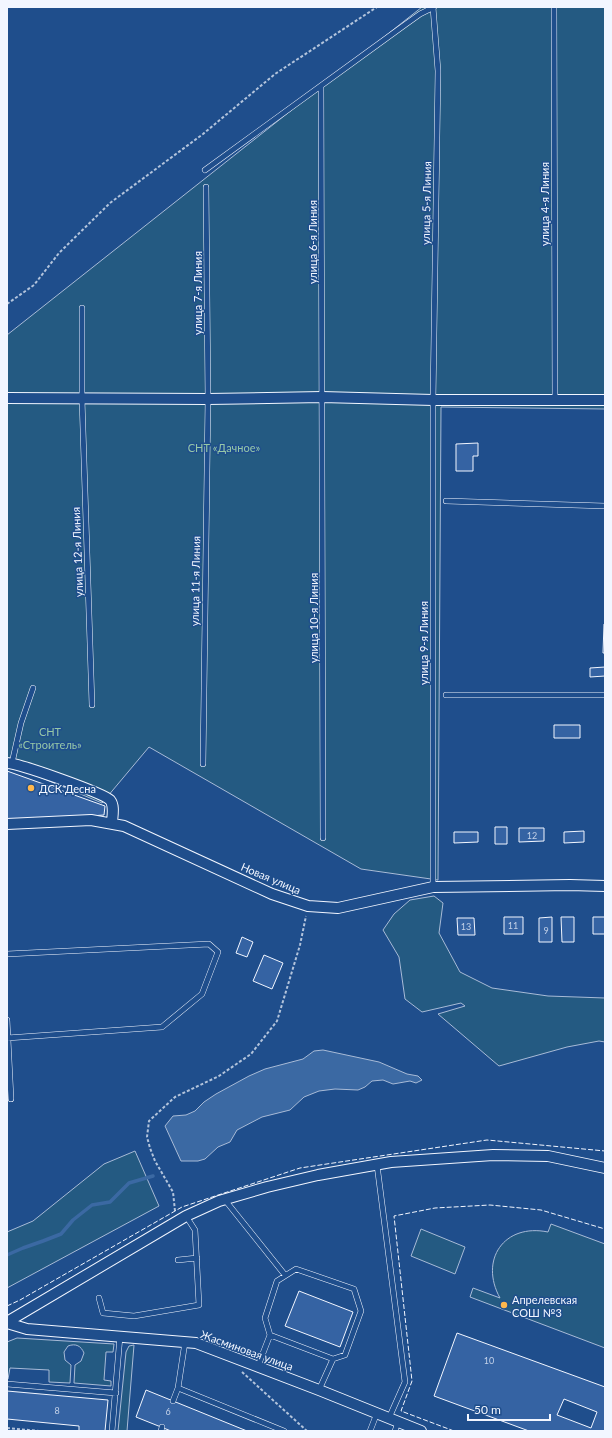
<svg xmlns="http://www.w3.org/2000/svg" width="612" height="1438" font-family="Lato,sans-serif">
<rect width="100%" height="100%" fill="#1f4e8c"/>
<path fill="#245a82" stroke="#a8bbd7" d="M422 7H605V409L441 407 438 880 361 869 149 747 102 803 30 773 7 764V335Z
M434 896 443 903 439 933 460 972 492 988 548 996 605 998V1042L599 1041 567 1047 499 1066 438 1014 465 1006 461 1003 422 1012 405 999 399 957 383 930 394 914 410 900Z
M135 1151 159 1206 7 1288V1232L33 1221 104 1164Z
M551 1224 605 1244V1348L470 1297 473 1288 500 1298C479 1260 504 1223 548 1232Z
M421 1229 465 1247 455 1274 411 1256Z
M17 1338 114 1344 113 1352H106L104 1380 111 1381V1386L74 1383 75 1365 81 1361 84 1353C81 1346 76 1343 68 1346L64 1352 65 1360 71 1365 70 1383 49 1382V1370L10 1368 8 1379H7V1342Z
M134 1345 127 1431H118L126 1352 129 1346Z"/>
<path fill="#3b69a3" stroke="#a8bbd7" d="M323 1050 379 1062 407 1074 418 1076 422 1080 416 1083 410 1081 393 1084 383 1080 372 1081 365 1087 358 1090 335 1089 319 1091 304 1097 290 1110 262 1117 237 1130 230 1142 218 1147 205 1159 198 1161H181L165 1126 173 1116 186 1115 195 1111 204 1102 216 1094 249 1076 265 1069 303 1059 314 1051Z"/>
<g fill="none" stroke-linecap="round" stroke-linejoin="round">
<path stroke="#3b69a3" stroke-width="3.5" d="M7 1255 23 1248 43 1241 61 1234 73 1220 92 1205 110 1202 129 1183 153 1176"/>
</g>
<path fill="#3563a3" stroke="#f2f6ff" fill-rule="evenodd" d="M478 443V456H473V471H456V444Z
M604 624H605V653H603Z
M605 667V676L590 677V668Z
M554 725H580V738H554Z
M7 771 105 806 104 815 7 822Z
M495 827H507V844H495Z
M519 828H544V841L519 842Z
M584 831V842L564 843V832Z
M454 832H478V842L454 843Z
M504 917H523V934H504Z
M552 917V942H539V918Z
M561 917H574V942H562Z
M593 917H605V934H593Z
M457 918H474L475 935H458Z
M242 937 253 942 247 957 236 953Z
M264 955 283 963 272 989 253 981Z
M299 1291 353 1312 340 1347 285 1326Z
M457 1333 605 1387V1431H529L434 1396ZM564 1399 597 1412 591 1428 557 1415Z
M146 1390 247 1431H171L136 1417Z
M7 1391 108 1400 105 1431H79V1426L7 1419Z"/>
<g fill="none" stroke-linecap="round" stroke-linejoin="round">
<g stroke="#f2f6ff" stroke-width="6">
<path id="lane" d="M554 7 555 401
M321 86 323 838
M205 170 406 24 420 14 434 7
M82 308V399L92 705
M446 501 605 506
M446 695H605
M12 763 21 723 33 688
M203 764 208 399 206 187
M433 887V400L438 71 433 7
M7 954 209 944 218 952 202 994 162 1027 7 1038
M7 1020 11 1099
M377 1165 405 1382 389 1418
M225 1200 285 1275
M178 1260 197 1258
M296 1269 354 1289 361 1311 345 1355 333 1359 270 1335 265 1318 277 1281Z
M99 1298 103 1313 134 1316 199 1305 195 1230 186 1216
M185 1342 178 1388 284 1431
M258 1366 270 1335
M7 1384 116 1393
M319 1390 333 1359
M173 1401 178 1388
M112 1431 120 1336
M161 1431 162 1427
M370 1431 377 1413
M395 1431 398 1422"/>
</g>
<g stroke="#f2f6ff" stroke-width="12">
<path id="street" d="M7 398 208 399 322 397 433 400H605
M7 763C18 763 103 793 110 800 115 806 112 817 112 824
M7 824 91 820 124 826 272 894 308 906 338 908 433 887 570 885 605 886
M7 1322 186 1216 219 1201 267 1187 318 1175 391 1162 493 1155 548 1156 605 1168
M7 1323 27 1329 196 1343 319 1390 421 1431"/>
</g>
<path stroke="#b3c4dc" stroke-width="2" stroke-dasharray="3 2" stroke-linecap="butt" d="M7 304 34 285 59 253 110 203 203 134 275 74 377 7
M175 1211 173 1192 155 1161 150 1148 147 1137 149 1121 175 1097 219 1076 251 1054 277 1021 300 945 306 916
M242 1372 307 1431
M7 1428 39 1431"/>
<use href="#lane" stroke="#1f4e8c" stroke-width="5"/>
<use href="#street" stroke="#1f4e8c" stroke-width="10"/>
<path stroke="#f2f6ff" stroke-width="1" stroke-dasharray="5 2" stroke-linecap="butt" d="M7 1306 20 1300 182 1207 300 1168 487 1140 605 1151
M454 1431 401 1411 412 1381 394 1216 435 1208 490 1205 541 1210 605 1229"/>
</g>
<g fill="#ffb74d" stroke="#1f4e8c" stroke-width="1.5">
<circle cx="31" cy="788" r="4"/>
<circle cx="504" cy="1305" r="4"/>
</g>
<g text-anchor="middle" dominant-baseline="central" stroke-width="3" stroke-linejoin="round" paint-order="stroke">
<g font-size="9" fill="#c3d1e8">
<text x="532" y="835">12</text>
<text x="513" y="925">11</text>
<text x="466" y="926">13</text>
<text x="546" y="930">9</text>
<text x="489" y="1360">10</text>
<text x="57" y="1410">8</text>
<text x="168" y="1411">6</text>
</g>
<g font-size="11" fill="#f2f6ff" stroke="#1f4e8c">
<text transform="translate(426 203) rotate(-89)">улица 5-я Линия</text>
<text transform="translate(544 204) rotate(-90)">улица 4-я Линия</text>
<text transform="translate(312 242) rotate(-90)">улица 6-я Линия</text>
<text transform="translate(197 293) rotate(-90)">улица 7-я Линия</text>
<text transform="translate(77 552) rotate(-92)">улица 12-я Линия</text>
<text transform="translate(195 581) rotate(-89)">улица 11-я Линия</text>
<text transform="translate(313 618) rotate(-90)">улица 10-я Линия</text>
<text transform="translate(423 643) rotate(-90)">улица 9-я Линия</text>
<text transform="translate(271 878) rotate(23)">Новая улица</text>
<text transform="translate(247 1350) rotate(20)">Жасминовая улица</text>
</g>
<g font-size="11" fill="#97c8a6" stroke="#1f4e8c">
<text x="224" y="447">СНТ «Дачное»</text>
<text x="50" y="731">СНТ<tspan x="50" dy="13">«Строитель»</tspan></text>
</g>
<g font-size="11" fill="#f2f6ff" stroke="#1f4e8c" text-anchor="start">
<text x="39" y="788">ДСК Десна</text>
<text x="512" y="1299">Апрелевская<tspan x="512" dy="13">СОШ №3</tspan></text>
</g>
</g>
<rect width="612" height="1438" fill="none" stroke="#f2f6ff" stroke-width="16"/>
<path d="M468 1414v6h82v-6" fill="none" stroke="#f2f6ff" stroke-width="2"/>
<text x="474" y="1414" font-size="12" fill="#f2f6ff" stroke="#1f4e8c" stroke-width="3" paint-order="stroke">50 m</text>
</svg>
